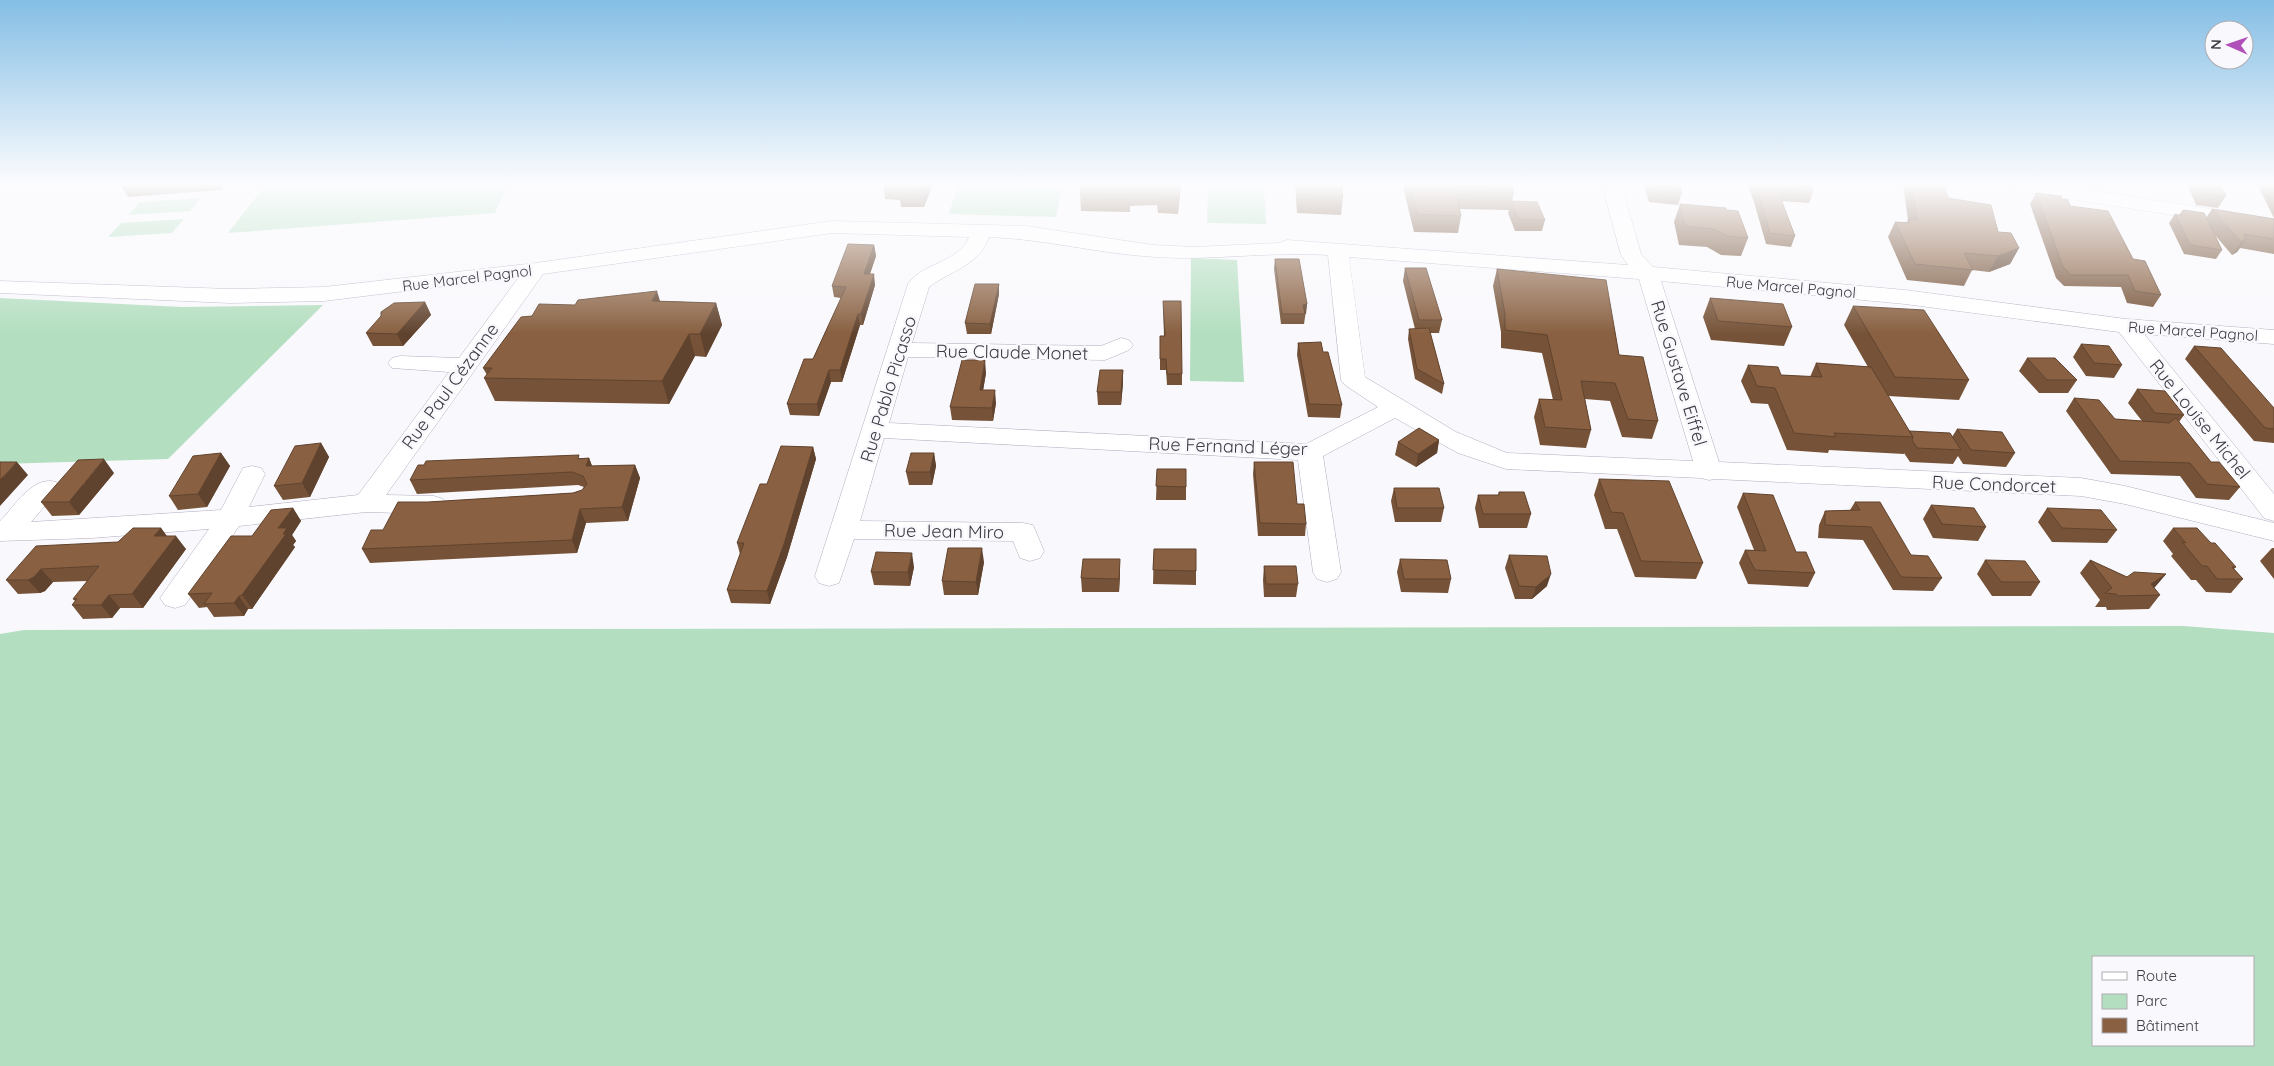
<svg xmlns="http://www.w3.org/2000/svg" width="2274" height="1066" font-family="Quicksand,sans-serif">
<rect width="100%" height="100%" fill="#f9f8fc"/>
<path fill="#b3debf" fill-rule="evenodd" d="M266 184H508L495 213 228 233Z
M958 184H961L1062 188 1056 217 949 214Z
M1208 184H1264L1266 224 1207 223Z
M201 198 190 211 128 215 140 202Z
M184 219 172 233 108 237 121 223Z
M1191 258 1237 260 1244 382 1190 381Z
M0 298 182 307 323 305 168 459 0 464Z
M2183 626 2274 633V1066H0V634L24 630ZM2093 957H2253V1045H2093Z"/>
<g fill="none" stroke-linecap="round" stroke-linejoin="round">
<g stroke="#b2adc0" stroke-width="1">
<path id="minor" d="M1602 184H1621L1641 254 1653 267 1905 290 2126 319 2274 330V344L2144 334 2274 494V521L2264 518 2119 332 1905 304 1661 281 1719 462 2081 478 2125 486 2274 523V541L2125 504 2081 496 1715 479 1709 480 1701 478 1506 469 1458 453 1395 418 1323 456 1341 572 1337 579 1327 582 1317 579 1313 572 1298 460 884 438 860 521 1023 523 1033 525 1044 551 1040 558 1030 561 1020 558 1013 541 854 539 839 583 829 586 819 583 815 576 908 284C923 262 959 263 969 237L832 233 543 274 386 495 434 496 443 499 447 505 443 511 434 514 366 512 239 526 185 605 175 608 165 605 160 598 209 529 92 538 0 541V521C15 506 33 475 56 482L60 488 31 522 221 510 243 468 252 466 261 468 265 474 249 507 358 495 449 372 392 368 388 363 392 358 400 356 459 358 519 277 324 301 230 303 0 293V281L230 289 324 287 536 263 832 221 1026 226 1153 245 1195 247 1279 243 1287 240 1628 265 1621 255ZM989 237C1045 239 1100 254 1156 257 1213 261 1271 251 1328 255L1341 380 1345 385 1378 407 1306 444 889 423 908 357 1105 360 1129 350 1133 345 1129 340 1121 338 1101 346 912 343 929 287C950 271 980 265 989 237ZM1349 257 1639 279 1693 461 1507 453 1456 432 1365 377Z"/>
</g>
<g stroke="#b2adc0" stroke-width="1">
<path id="major" d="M2004 184H2053L2274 219V231L2013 190 2006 188Z"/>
</g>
<use href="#minor" fill="#fff" fill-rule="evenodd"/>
<use href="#major" fill="#fff" fill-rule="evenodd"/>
</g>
<path fill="#765338" d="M120 184H225L221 190 128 197Z
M883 184H933L924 207H901L900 200 885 199Z
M1181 184 1178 214 1158 213 1157 205 1130 206V212L1081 211 1080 193Z
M1295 184H1341L1343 197 1341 215 1297 213Z
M1405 184H1511L1514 193 1512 201 1545 220 1542 231H1515L1508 213 1509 210 1460 209 1461 216 1458 233 1414 232 1404 191Z
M1643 184H1679L1682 193 1678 205 1649 202Z
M1747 184H1810L1813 192 1809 203 1782 201 1795 236 1791 247 1766 244 1754 202Z
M1903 184H1934V186L1948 198 1998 232 2019 248 2010 264 1989 272 1972 270 1964 286 1907 280 1888 237 1895 222 1906 223 1908 220Z
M2187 184H2220L2226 196 2218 208 2196 205Z
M2257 184H2274V218Z
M2036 193 2062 199 2133 259 2161 295 2153 307 2127 303 2121 287 2064 286 2056 278 2030 204Z
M1680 204 1726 210 1748 238 1741 256 1721 255 1707 247 1679 245 1674 222Z
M2212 209 2274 219V254L2240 248 2237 252 2232 255 2214 234 2222 250 2216 259 2184 254 2169 223 2175 214 2179 215 2183 210 2206 218Z
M874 245 876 256 870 274 875 285 863 325H860L842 382H831L819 416 790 415 787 404 813 359 841 298 834 297 832 286Z
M1275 259 1307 304 1304 324H1281L1274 269Z
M1405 268 1442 320 1439 333H1430L1444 384 1442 394 1415 379 1408 339 1409 329H1415L1403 281Z
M1497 269 1619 355 1658 421 1652 439 1622 437 1610 401 1585 399 1591 430 1586 448 1540 445 1534 417 1539 399 1553 400 1542 353 1501 348V332L1493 286Z
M999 294 991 334H967L965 323Z
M1710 298 1792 327 1784 346 1711 340 1703 317Z
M660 301 716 303 722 325 706 357 695 356 669 404 495 401 484 378 487 375 483 368 532 316 575 305Z
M1163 301 1182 374V385H1167L1166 370H1160V336H1164Z
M425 302 431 315 403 346H373L366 333Z
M1853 306 1969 380 1959 400 1888 396 1909 431 1952 437 1957 429 2015 453 2006 467 1963 464 1958 456 1953 464 1910 462 1904 453V454L1829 450 1828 453 1787 450 1768 404 1751 403 1741 381 1748 365 1781 375 1810 377 1816 363 1868 367 1844 325Z
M1298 343 1323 352 1342 405 1340 418 1308 417 1297 355Z
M2081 344 2122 365 2114 378 2086 376 2073 357Z
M2194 346 2274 408V443L2254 441 2185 359Z
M2027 358 2077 380 2068 393H2039L2019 371Z
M1123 370V383L1121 405H1098L1097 392Z
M986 373 983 390 996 403 993 421 952 420 950 407Z
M2137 389 2184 415 2179 422 2211 462 2240 487 2229 500 2196 498 2180 476 2111 474 2066 411 2074 398 2115 419 2142 421 2128 403Z
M1439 440 1437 453 1416 467 1395 455 1398 442Z
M321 443 329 457 310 497 283 500 274 486Z
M813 447 816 459 787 557 770 604 731 603 727 590 740 554 737 543 767 484Z
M221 453 230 466 207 507 178 510 169 496Z
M934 453 936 466 932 485H909L906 472Z
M581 458H589L592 466 635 465 640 478 628 521 586 523 577 553 370 563 362 549 383 530 428 502 573 493 582 490 584 487 578 485 417 494 410 480Z
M1254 462 1297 504 1306 524 1305 536H1258L1253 474Z
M1157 469 1186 487V500H1156Z
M114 473 79 515 52 516 41 502Z
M1599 479 1703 563 1696 579 1635 577 1617 529H1605L1594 495Z
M1394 488 1444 508 1441 522H1395L1391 501Z
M1499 492 1531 514 1527 528H1479L1475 508 1478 495H1498Z
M1743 493 1815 573 1808 587 1748 584 1739 563 1745 550H1754L1737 507Z
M1855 502 1911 555 1942 578 1933 591 1893 590 1863 540 1818 538 1819 525 1825 511 1850 510Z
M1931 505 1986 527 1978 541 1933 538 1923 519Z
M293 508 301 521 292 535 296 541 293 545 295 547 252 609H248L244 616 214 617 207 607 199 608 188 594 252 536Z
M2047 508 2117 530 2107 543 2052 542 2038 522Z
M161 528 167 536 186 549 143 608H120L112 618 83 619 72 605 75 601 73 599 88 581 53 582 45 591 40 593 18 594 6 580Z
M2173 528 2211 543 2236 567 2234 569 2243 579 2231 593 2206 592 2196 580H2191L2171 556 2173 554 2163 541Z
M2272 548H2274V579L2260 561Z
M1154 549 1196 571V585L1153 584Z
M1509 555 1547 586 1532 599H1515L1505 568Z
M1400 559 1451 579 1448 593 1401 592 1397 572Z
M1985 560 2040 582 2031 596H1992L1977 574Z
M2090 560 2127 577 2166 574 2154 588 2160 595 2149 609 2107 610 2106 607H2095L2100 600 2080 573Z
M984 562 978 595H944L942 581Z
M1264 566 1298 584 1296 597H1264L1263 580Z
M914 567 910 586 874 585 871 572Z
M1120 573 1119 592H1082L1081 578Z"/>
<path fill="#60432e" d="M218 184H225L221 190Z
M924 184H933L924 207 922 190Z
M1180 184H1181L1178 214 1179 197Z
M2246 239 2237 252 2232 255 2241 242Z
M874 245 876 256 866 285 864 274Z
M2019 248 2010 264 1989 272 1998 256Z
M874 274 875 285 863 325 861 314Z
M999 284V294L991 334 990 324Z
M657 291 664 314 652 301Z
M425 302 431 315 403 346 397 334Z
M716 303 722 325 706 357 700 334Z
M1307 304 1306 314H1302L1303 305Z
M858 314 860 325 842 382 840 370Z
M689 334 695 356 669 404 662 381Z
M985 360 986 373 981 403 980 390Z
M829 370 831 382 819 416 817 404Z
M1123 370V383L1121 405V392Z
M995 390 996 403 993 421 992 408Z
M1439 440 1437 453 1416 467 1418 454Z
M321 443 329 457 310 497 302 483Z
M813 447 816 459 787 557 770 604 767 591Z
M221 453 230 466 207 507 198 494Z
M934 453 936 466 932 485 930 472Z
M589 458 594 471 586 466Z
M104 459 114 473 79 515 69 502Z
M17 462 28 475 0 506V480Z
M635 465 640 478 628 521 622 507Z
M293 508 301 521 292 535 296 541 293 545 295 547 252 609 242 595 278 528Z
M580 509 586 523 577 553 572 540Z
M161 528 170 541 154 536Z
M176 536 186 549 143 608 132 594Z
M982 548 984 562 978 595 976 582Z
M912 553 914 567 910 586 908 572Z
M1120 559V573L1119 592V579Z
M41 569 53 582 45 591 40 593 28 580Z
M1551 574 1547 586 1532 599 1536 587Z
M2166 574 2155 587 2143 596 2151 584Z
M109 595 120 608 112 618 101 605Z
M239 596 248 609 244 616 234 603Z"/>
<path fill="#896041" stroke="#60432e" d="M901 184H924L922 190 899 189Z
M1082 184H1180L1179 197 1158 196V188L1129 189V195L1080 193Z
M1298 184H1341L1343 197 1299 195Z
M1410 184H1511L1514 193 1455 191 1461 216 1417 214Z
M1650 184H1679L1682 193 1652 190Z
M1755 184H1810L1813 192 1777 189 1795 236 1770 233 1758 191Z
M1912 184H1934V186L1945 187 1948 198 1991 205 1998 232 2011 233 2019 248 1998 256 1964 253 1973 270 1915 264 1895 222 1910 223 1908 219 1917 220Z
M2200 184H2220L2226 196 2204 193Z
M2036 193 2061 196 2062 199 2068 200 2070 206 2108 211 2133 259 2145 261 2161 295 2135 291 2128 275H2071L2063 267Z
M1511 201 1537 202 1545 220 1518 219Z
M1680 204 1726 208V210L1738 211 1748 238 1728 236 1713 229 1685 226Z
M2212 209 2274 219V239L2244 234 2246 239 2241 242Z
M2183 210 2204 213 2222 250 2190 245 2175 214 2182 216Z
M848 244 874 245 864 274H874L861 314H858L840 370H829L817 404H787L804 359H813L846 287 832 286Z
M1275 259H1299L1307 304 1303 305 1305 314H1282Z
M1405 268H1426L1442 320H1419Z
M1497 269 1606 280 1619 355 1643 357 1658 421 1628 419 1615 383 1581 381 1591 430 1545 427 1539 399 1562 400 1547 335 1505 330V314Z
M975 284H999L990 324 965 323Z
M657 291 652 301 716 303 700 334H689L662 381 484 378 492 368H483L521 317 532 316 539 304 575 305 578 300Z
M1710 298 1783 304 1792 327 1718 321Z
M1163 301H1181L1182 374H1167L1166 359H1160V336H1165Z
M425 302 397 334 366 333 381 316V312L394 303Z
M1853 306 1924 310 1969 380 1895 377Z
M1429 328 1444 384 1417 369 1409 329Z
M1321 342 1323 352H1328L1342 405 1309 404 1298 343Z
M2081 344 2109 346 2122 365 2094 363Z
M2194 346 2221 348 2274 408V429L2265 428Z
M2027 358H2055L2077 380H2047Z
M962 360H985L980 390H995L992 408 950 407Z
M1816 363 1871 367 1913 437 1834 433 1836 437 1794 433 1775 388 1757 386 1748 365 1778 367 1781 375 1822 377Z
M1100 370H1123L1121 392H1097Z
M2137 389 2165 391 2184 415 2155 413Z
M2074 398 2099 400 2115 419 2169 423 2176 418 2211 462H2219L2240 487 2207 484 2190 463 2120 461Z
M1419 428 1439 440 1418 454 1398 442Z
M1957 429 2002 432 2015 453 1971 450Z
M1909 431 1950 433 1961 450 1917 448 1912 440 1913 437Z
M321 443 302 483 274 486 295 446Z
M781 446 813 447 784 544 767 591 727 590 744 543H737L760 484H767Z
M221 453 198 494 169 496 193 456Z
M911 453H934L930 472H906Z
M579 455 578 459 589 458 586 466 635 465 622 507 580 509 572 540 362 549 371 530H383L398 502H428L573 493 582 490 587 484 583 476 572 472 410 480 418 465H424L426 461Z
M104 459 69 502H41L78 460Z
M0 462H17L0 480Z
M1254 462H1293L1297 504H1304L1306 524 1260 523Z
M1157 469H1186V487L1156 486Z
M1599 479 1669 481 1703 563 1641 561 1623 513 1611 512Z
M1394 488H1439L1444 508H1397Z
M1499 492H1524L1531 514H1483L1478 495H1499Z
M1743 493 1773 495 1796 552H1806L1815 573 1755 570 1745 550 1766 551Z
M1855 502H1880L1911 555 1928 556 1942 578 1901 577 1871 527 1825 525V511L1860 510Z
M1931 505 1974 508 1986 527 1942 524Z
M293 508 278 528H287L283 534H286L242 595 239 596 234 603 204 604 212 593 188 594 231 536H252L271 510Z
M2047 508 2101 510 2117 530 2062 528Z
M133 528H161L154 536H176L132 594 109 595 101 605H72L77 599H73L99 566 41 569 34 577 28 580H6L36 546 118 542Z
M2173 528H2197L2211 543H2215L2236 567H2232L2243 579H2217L2207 566H2202L2182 542 2186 543Z
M948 548H982L976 582 942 581Z
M1154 549H1196V571L1153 570Z
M876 552 912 553 908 572H871Z
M1509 555 1547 556 1551 574 1536 587 1519 586Z
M1083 559H1120L1119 579 1081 578Z
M1400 559 1447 560 1451 579H1404Z
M1985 560 2025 561 2040 582H2001Z
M2090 560 2127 577 2134 572 2166 574 2151 584 2160 595 2118 596 2116 594 2105 593 2112 588Z
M1264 566H1296L1298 584H1266Z"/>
<linearGradient id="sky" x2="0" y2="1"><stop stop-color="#84bee5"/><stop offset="0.55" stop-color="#fcfcfe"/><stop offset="1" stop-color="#fcfcfe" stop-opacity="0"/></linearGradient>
<rect width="2274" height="334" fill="url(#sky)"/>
<g text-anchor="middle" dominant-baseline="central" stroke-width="5" stroke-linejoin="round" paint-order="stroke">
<g font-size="15" fill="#3d3b43" stroke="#f9f8fc">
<text transform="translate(467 278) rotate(-7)">Rue Marcel Pagnol</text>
<text transform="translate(1791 287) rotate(5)">Rue Marcel Pagnol</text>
<text transform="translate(2193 331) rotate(4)">Rue Marcel Pagnol</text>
</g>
<g font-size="18" fill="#3d3b43" stroke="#f9f8fc">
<text transform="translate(1012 352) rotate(1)">Rue Claude Monet</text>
<text transform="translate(1679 373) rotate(73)">Rue Gustave Eiffel</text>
<text transform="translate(450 386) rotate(-54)">Rue Paul Cézanne</text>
<text transform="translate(888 389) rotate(-73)">Rue Pablo Picasso</text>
<text transform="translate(2200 419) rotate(51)">Rue Louise Michel</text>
<text transform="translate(1228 446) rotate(2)">Rue Fernand Léger</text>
<text transform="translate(1994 484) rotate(2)">Rue Condorcet</text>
<text transform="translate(944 531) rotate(1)">Rue Jean Miro</text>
</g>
</g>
<rect x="2092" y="956" width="162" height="90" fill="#f9f8fc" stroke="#aeacb2"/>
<rect x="2102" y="972" width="25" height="8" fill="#ffffff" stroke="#aeacb2"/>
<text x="2136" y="981" font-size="15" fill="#3d3b43">Route</text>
<rect x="2102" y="994" width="25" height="15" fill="#b3debf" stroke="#aeacb2"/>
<text x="2136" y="1006" font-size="15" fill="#3d3b43">Parc</text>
<rect x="2102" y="1018" width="25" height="15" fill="#896041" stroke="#aeacb2"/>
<text x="2136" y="1031" font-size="15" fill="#3d3b43">Bâtiment</text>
<g transform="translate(2229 45) rotate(272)"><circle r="24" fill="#f9f8fc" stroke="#aeacb2"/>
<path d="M0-4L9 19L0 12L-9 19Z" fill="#b051b9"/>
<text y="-8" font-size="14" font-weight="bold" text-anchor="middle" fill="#3d3b43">N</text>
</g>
</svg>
